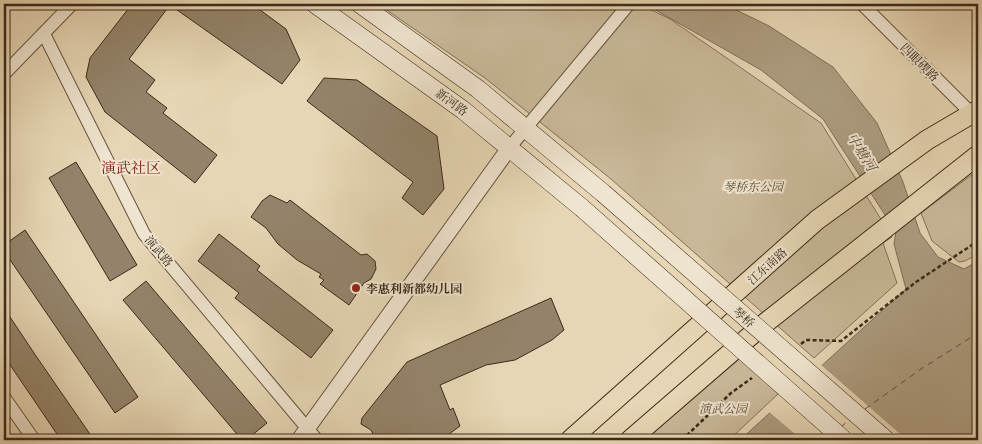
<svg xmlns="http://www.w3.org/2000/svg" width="982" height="444" font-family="'Libre Caslon Text','Noto Serif SC',serif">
<rect width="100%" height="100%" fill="#e7d6b5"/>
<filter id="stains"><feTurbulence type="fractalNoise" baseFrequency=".004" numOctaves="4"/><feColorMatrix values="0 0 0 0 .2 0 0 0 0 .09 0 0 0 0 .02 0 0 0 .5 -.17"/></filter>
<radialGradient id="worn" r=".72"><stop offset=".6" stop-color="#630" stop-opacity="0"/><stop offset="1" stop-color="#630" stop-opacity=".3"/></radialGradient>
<path fill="#cab99a" stroke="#827259" d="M378 4H639L670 19 821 123 892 237 883 243 897 283 814 358 611 179 485 78Z
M978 170V254L965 261 959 262 932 241 921 213Z
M740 357 778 394 729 440H644Z"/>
<path fill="#ad9c80" stroke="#7f6e56" d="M645 4H724L769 26 833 67 877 123 903 182 920 233 938 257 964 269 978 261V440H740L906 289 894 244 896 232 823 119 761 70Z"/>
<path fill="#e7d6b5" d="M820 364 907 440H802L768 411Z"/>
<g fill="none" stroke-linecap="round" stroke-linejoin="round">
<path stroke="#5d4c37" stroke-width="1" stroke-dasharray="6 5" stroke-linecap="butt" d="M865 409 921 369 978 333
M841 427 849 420
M822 440 827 436"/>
</g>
<path fill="#94836a" stroke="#3b2a18" d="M132 4H252L286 29 300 60 282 84 170 5 129 59 155 80 146 92 167 108 163 113 217 155 195 183 105 112 86 77 90 58Z
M324 78 357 80 437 136 444 189 423 215 402 198 413 182 307 101Z
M76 162 137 265 110 281 49 178Z
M270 195 287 203 290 200 361 255 367 254 375 261 376 269 371 279 364 283 349 305 320 284 324 280 319 277 321 274 297 260 278 244 266 228 251 217 262 201Z
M25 230 138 397 115 413 4 251V245Z
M219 234 260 266 257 270 333 330 311 358 235 298 239 293 198 261Z
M146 281 267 423 246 440H242L123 300Z
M551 298 564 330 552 340 515 360 486 365 440 385 450 410 453 408 460 426 441 440H376L371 430 361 424 362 418 407 362Z
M4 308 36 356 94 440H61L4 356Z"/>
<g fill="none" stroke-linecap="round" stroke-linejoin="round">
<g stroke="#66553f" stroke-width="14">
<path id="minor" d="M862 4 976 118
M44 34 144 234 317 440
M4 74 72 4
M510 147 629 4
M4 397 34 440"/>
</g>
<g stroke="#66553f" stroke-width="17">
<path id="tertiary" d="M299 440 510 147"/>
</g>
<g stroke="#3b2a18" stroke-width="19">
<path id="secondary" d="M315 4 463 110 582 208
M360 4 478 89 603 193"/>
</g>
<g stroke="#3b2a18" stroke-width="21">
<path id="primary" d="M570 440 817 220 927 140 978 110
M630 440 764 324 978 155"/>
</g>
<path stroke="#3b2a18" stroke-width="2.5" stroke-dasharray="4 2.5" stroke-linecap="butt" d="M801 344 806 340 841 341 916 282 978 241
M682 440 731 393 752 378"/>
<use href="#minor" stroke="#efe4cf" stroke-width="12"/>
<use href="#tertiary" stroke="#efe4cf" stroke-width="15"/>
<use href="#secondary" stroke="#efe4cf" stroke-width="18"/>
<use href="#primary" stroke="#e7d6b5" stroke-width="19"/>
<g stroke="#3b2a18" stroke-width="19" stroke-linecap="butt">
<path id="secondary-bridge" d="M603 193 886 440
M582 208 844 440"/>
</g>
<use href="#secondary-bridge" stroke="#efe4cf" stroke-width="18"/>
</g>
<circle fill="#8f2418" stroke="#efe4cf" stroke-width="2" cx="356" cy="288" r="5"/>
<g text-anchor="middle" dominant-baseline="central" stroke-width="4" stroke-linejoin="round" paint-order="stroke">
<g font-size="12" fill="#3b2a18" stroke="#efe4cf">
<text transform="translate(920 62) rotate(45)">四眼碶路</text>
<text transform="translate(452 102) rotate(36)">新河路</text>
<text transform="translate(159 251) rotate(50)">演武路</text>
<text transform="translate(767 266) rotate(-42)">江东南路</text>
<text transform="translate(744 317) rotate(41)">琴桥</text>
</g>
<g font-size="12" font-style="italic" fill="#584732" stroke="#efe4cf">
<text x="753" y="186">琴桥东公园</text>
<text x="723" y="408">演武公园</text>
</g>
<g font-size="12" font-weight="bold" fill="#3b2a18" stroke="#efe4cf" text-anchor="start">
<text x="366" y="288">李惠利新都幼儿园</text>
</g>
<g font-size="14" font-style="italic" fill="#5d4c37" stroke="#efe4cf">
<text transform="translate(862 152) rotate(58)">中塘河</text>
</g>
<g font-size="15" fill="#7a1f14" stroke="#efe4cf">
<text x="131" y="167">演武社区</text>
</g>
</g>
<rect width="982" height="444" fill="none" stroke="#e7d6b5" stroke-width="20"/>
<rect x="5" y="5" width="972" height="434" fill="none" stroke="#3b2a18" stroke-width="2.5"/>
<rect x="10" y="10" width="962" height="424" fill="none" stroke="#3b2a18"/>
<rect width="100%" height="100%" filter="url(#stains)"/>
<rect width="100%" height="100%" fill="url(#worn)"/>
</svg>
